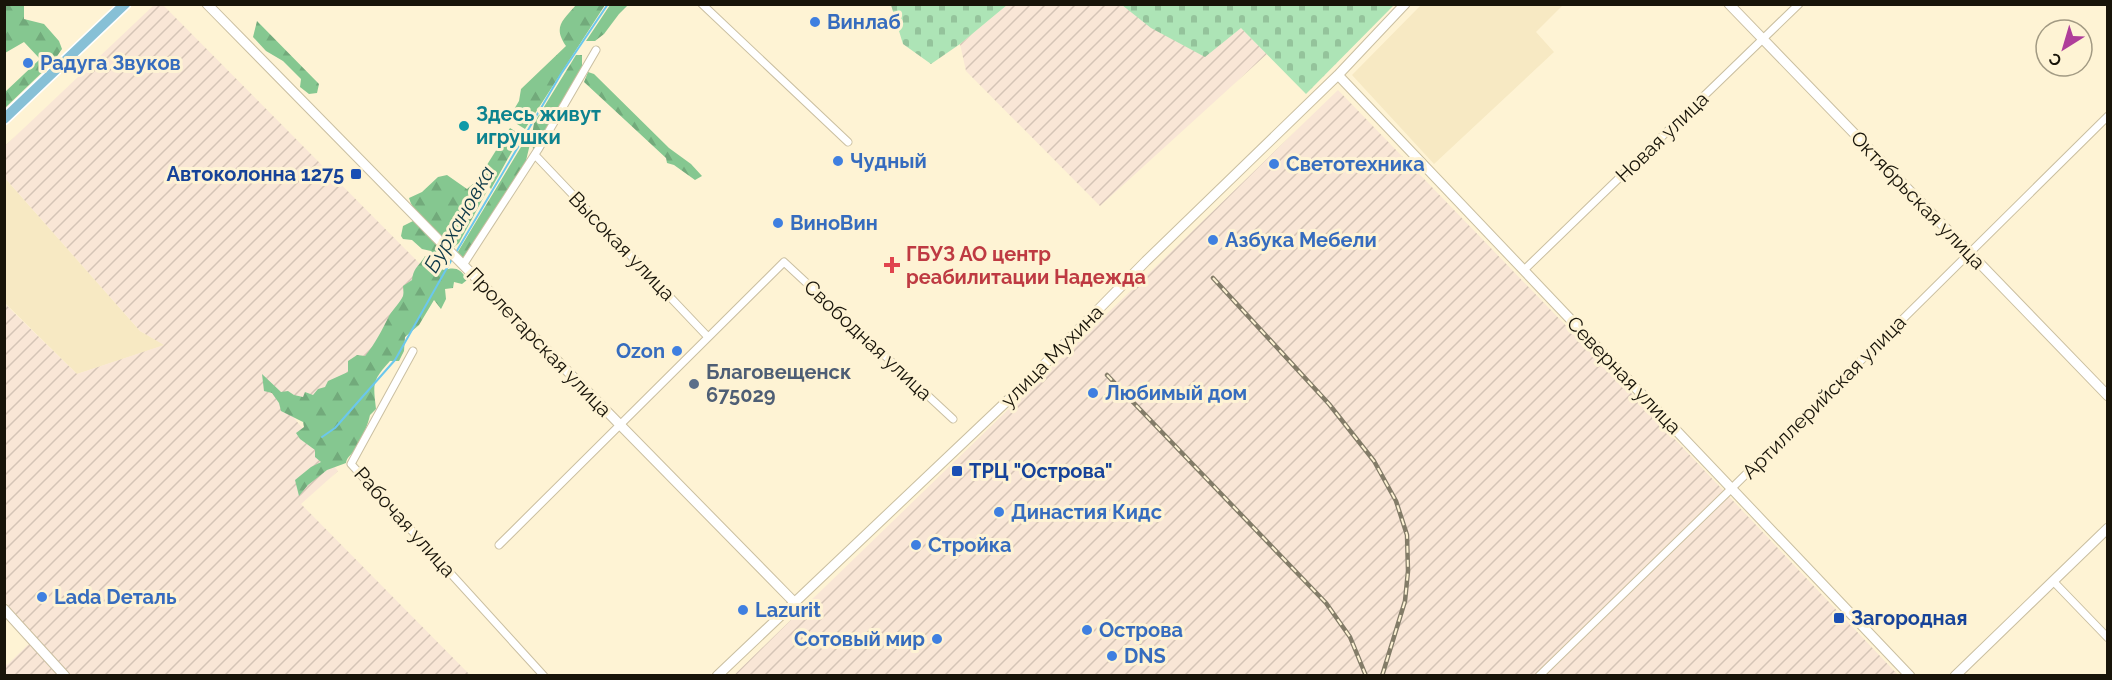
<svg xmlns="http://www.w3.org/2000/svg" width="2112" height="680" font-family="Raleway,sans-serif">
<defs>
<pattern id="industrial-furrows" width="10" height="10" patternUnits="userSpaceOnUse" patternTransform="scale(1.5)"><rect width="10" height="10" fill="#f9e6d6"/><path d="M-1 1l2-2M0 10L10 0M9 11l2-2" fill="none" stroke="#d5c4b6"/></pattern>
<pattern id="forest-firs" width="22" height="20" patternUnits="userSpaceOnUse" patternTransform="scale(1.5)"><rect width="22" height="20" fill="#85c790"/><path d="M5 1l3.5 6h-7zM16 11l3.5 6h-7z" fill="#72aa7b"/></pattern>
<pattern id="cemetery-stones" width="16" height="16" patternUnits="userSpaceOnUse" patternTransform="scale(1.5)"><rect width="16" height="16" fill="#ade4b6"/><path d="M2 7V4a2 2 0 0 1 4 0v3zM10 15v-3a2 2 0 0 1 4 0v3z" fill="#94c39b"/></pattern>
</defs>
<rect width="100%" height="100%" fill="#fef3d4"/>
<path fill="#f7e9c3" d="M1421 5H1563L1536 32 1554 52 1434 164 1352 75Z
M4 177 140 331 165 345 77 374 5 303Z"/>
<path fill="url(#industrial-furrows)" d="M1124 4 1241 28 1267 54 1100 206 966 71 960 44 1007 5Z
M154 5H163L426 270 379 359 294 418 338 471 301 504 470 675H5V663L7 665 36 637 5 602 4 303 77 374 164 345 140 331 4 177 5 146Z
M1338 90 1632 394 1898 675 733 676Z"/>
<path fill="url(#forest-firs)" d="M5 4 24 5V19L44 24 59 41 62 49 53 62 5 108V92L40 59 24 42 5 53Z
M576 5H605L525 129 517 124 513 111 519 101 521 89 566 46C553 27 562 21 576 5Z
M610 5H628L619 14 604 34 595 41H586Z
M257 21 319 84 317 93 309 94 300 87 301 79 283 61 266 51 253 37Z
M576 55H582V76L540 147 533 150 532 135 534 123Z
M588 72 594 74 669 148 691 164 702 176 695 180 674 165 667 163 666 158 584 82Z
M510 128 521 135 491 189 480 176Z
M524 142 530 144 524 169 503 197 468 254 462 260 456 255Z
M447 175 467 189 479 179 487 191 459 243 453 248C438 232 416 221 409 198L422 192 438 177Z
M415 220 447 254 449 260 446 265 431 251 422 249 412 240 403 239 401 236 403 226Z
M425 256 431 258 443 270C456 267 460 268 467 280L462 284 454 282 453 288 445 289 446 299 441 309 434 300 419 325 405 337 404 351 399 361H390C372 381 373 383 376 409L370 415C368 425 361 442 354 451 350 456 347 457 346 463L327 470 308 485 299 496 295 480 311 467 321 462 315 457V450L300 439 296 433 304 427 303 422 281 411 279 403 272 393 264 391 262 374 281 392 288 391 294 395 303 397 305 392 313 395 318 389 325 387 328 381 348 372V361L357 355 365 356C375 344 382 330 389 316 393 309 400 303 403 296 404 292 403 289 403 286L412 280C414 266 419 267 425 256Z"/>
<path fill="url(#cemetery-stones)" d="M891 5V4L1007 5 960 44 931 64 903 44Z
M1122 5H1394L1306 94 1241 28 1205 57 1151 28Z"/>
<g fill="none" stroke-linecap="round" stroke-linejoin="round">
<path stroke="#6bc7ed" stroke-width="2" d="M455 254 561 74 608 4
M322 437 335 428 395 360 452 259"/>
<g stroke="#cabfa1" stroke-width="9">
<path id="street" d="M702 4 848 142
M535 155 708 337
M463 265 539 148 596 50
M1524 270 1799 4
M413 351 351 464 544 676
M499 545 784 262 953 419
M2053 581 2108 638
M1539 676 1732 488 2108 116"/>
</g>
<g stroke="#cabfa1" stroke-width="11">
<path id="secondary" d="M207 4 794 602
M1729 4 2108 396
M1338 75 1910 676
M4 609 65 676
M717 676 1025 384 1146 261 1338 75 1405 4
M1955 676 2108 528"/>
</g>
<g stroke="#fff" stroke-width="13">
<path id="primary" d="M4 119 125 4"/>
</g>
<use href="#street" stroke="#fff" stroke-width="7"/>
<use href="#secondary" stroke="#fff" stroke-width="9"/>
<use href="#primary" stroke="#87c0d6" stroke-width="10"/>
<g stroke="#837c68" stroke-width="4.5">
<path id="rail" d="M1213 278 1329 404 1374 461 1396 501 1407 535 1408 571 1405 601 1382 676
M1107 375 1326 603 1350 637 1366 676"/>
</g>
<use href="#rail" stroke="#fef3d4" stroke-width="2" stroke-dasharray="7" stroke-linecap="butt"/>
</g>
<g fill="#3f7fe0" stroke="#fef3d4" stroke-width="2">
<circle cx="815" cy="22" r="6"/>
<circle cx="28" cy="63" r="6"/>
<circle cx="838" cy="161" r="6"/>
<circle cx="1274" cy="164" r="6"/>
<circle cx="778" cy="223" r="6"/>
<circle cx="1213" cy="240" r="6"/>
<circle cx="677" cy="351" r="6"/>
<circle cx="1093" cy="393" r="6"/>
<circle cx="999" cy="512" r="6"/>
<circle cx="916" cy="545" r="6"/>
<circle cx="42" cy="597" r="6"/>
<circle cx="743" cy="610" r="6"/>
<circle cx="1087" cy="630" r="6"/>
<circle cx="937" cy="639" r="6"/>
<circle cx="1112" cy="656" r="6"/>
</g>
<circle fill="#0f9aa8" stroke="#fef3d4" stroke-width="2" cx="464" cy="126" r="6"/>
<g fill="#1a4fb4" stroke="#fef3d4" stroke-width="2">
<rect x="350" y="168" width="12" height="12" rx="3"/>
<rect x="951" y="465" width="12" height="12" rx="3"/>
<rect x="1833" y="612" width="12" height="12" rx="3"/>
</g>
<path fill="#e0444e" stroke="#fef3d4" stroke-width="2" d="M889 256h6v6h6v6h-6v6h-6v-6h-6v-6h6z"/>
<circle fill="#5c6f8a" stroke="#fef3d4" stroke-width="2" cx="694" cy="384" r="6"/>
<g text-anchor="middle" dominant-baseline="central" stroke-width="6" stroke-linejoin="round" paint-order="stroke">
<g font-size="20" font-weight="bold" fill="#366cbe" stroke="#fef3d4" text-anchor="start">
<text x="827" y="22">Винлаб</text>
<text x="40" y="63">Радуга Звуков</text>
<text x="850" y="161">Чудный</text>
<text x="1286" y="164">Светотехника</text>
<text x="790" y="223">ВиноВин</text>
<text x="1225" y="240">Азбука Мебели</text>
<text x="665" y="351" text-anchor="end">Ozon</text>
<text x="1105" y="393">Любимый дом</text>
<text x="1011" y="512">Династия Кидс</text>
<text x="928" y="545">Стройка</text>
<text x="54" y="597">Lada Dеталь</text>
<text x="755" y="610">Lazurit</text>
<text x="1099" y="630">Острова</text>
<text x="925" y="639" text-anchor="end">Сотовый мир</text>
<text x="1124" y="656">DNS</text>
</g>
<g font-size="20" font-weight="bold" fill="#0d838f" stroke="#fef3d4" text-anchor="start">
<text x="476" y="114">Здесь живут<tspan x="476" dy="23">игрушки</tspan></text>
</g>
<g font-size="20" fill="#181409" stroke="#fef3d4">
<text transform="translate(1662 137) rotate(-44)">Новая улица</text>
<text transform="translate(1918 200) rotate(46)">Октябрьская улица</text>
<text transform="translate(622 246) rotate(46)">Высокая улица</text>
<text transform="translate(868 340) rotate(43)">Свободная улица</text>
<text transform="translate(539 342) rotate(46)">Пролетарская улица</text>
<text transform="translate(1052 356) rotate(-45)">улица Мухина</text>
<text transform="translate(1624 375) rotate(46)">Северная улица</text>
<text transform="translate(1824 397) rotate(-45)">Артиллерийская улица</text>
<text transform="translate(405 522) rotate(48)">Рабочая улица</text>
</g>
<g font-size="20" font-weight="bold" fill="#164399" stroke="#fef3d4" text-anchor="start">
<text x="344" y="174" text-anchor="end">Автоколонна 1275</text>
<text x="969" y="471">ТРЦ "Острова"</text>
<text x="1851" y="618">Загородная</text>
</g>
<g font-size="20" font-weight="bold" fill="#be3a42" stroke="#fef3d4" text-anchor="start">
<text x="906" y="254">ГБУЗ АО центр<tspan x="906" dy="23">реабилитации Надежда</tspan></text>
</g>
<g font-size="20" font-weight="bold" fill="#4e5e75" stroke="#fef3d4" text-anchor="start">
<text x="706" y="372">Благовещенск<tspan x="706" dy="23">675029</tspan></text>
</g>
<g font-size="21" font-style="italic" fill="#0c3747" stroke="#fef3d4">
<text transform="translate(459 219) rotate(-60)">Бурхановка</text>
</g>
</g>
<rect width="2112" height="680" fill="none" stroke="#181409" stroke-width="12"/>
<g transform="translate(2064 48) rotate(217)"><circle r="28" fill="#fef3d4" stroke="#a29a83" stroke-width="1.5"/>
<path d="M0-4.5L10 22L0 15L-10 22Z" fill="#af3e9a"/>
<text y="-9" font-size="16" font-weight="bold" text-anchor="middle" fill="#181409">С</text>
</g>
</svg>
